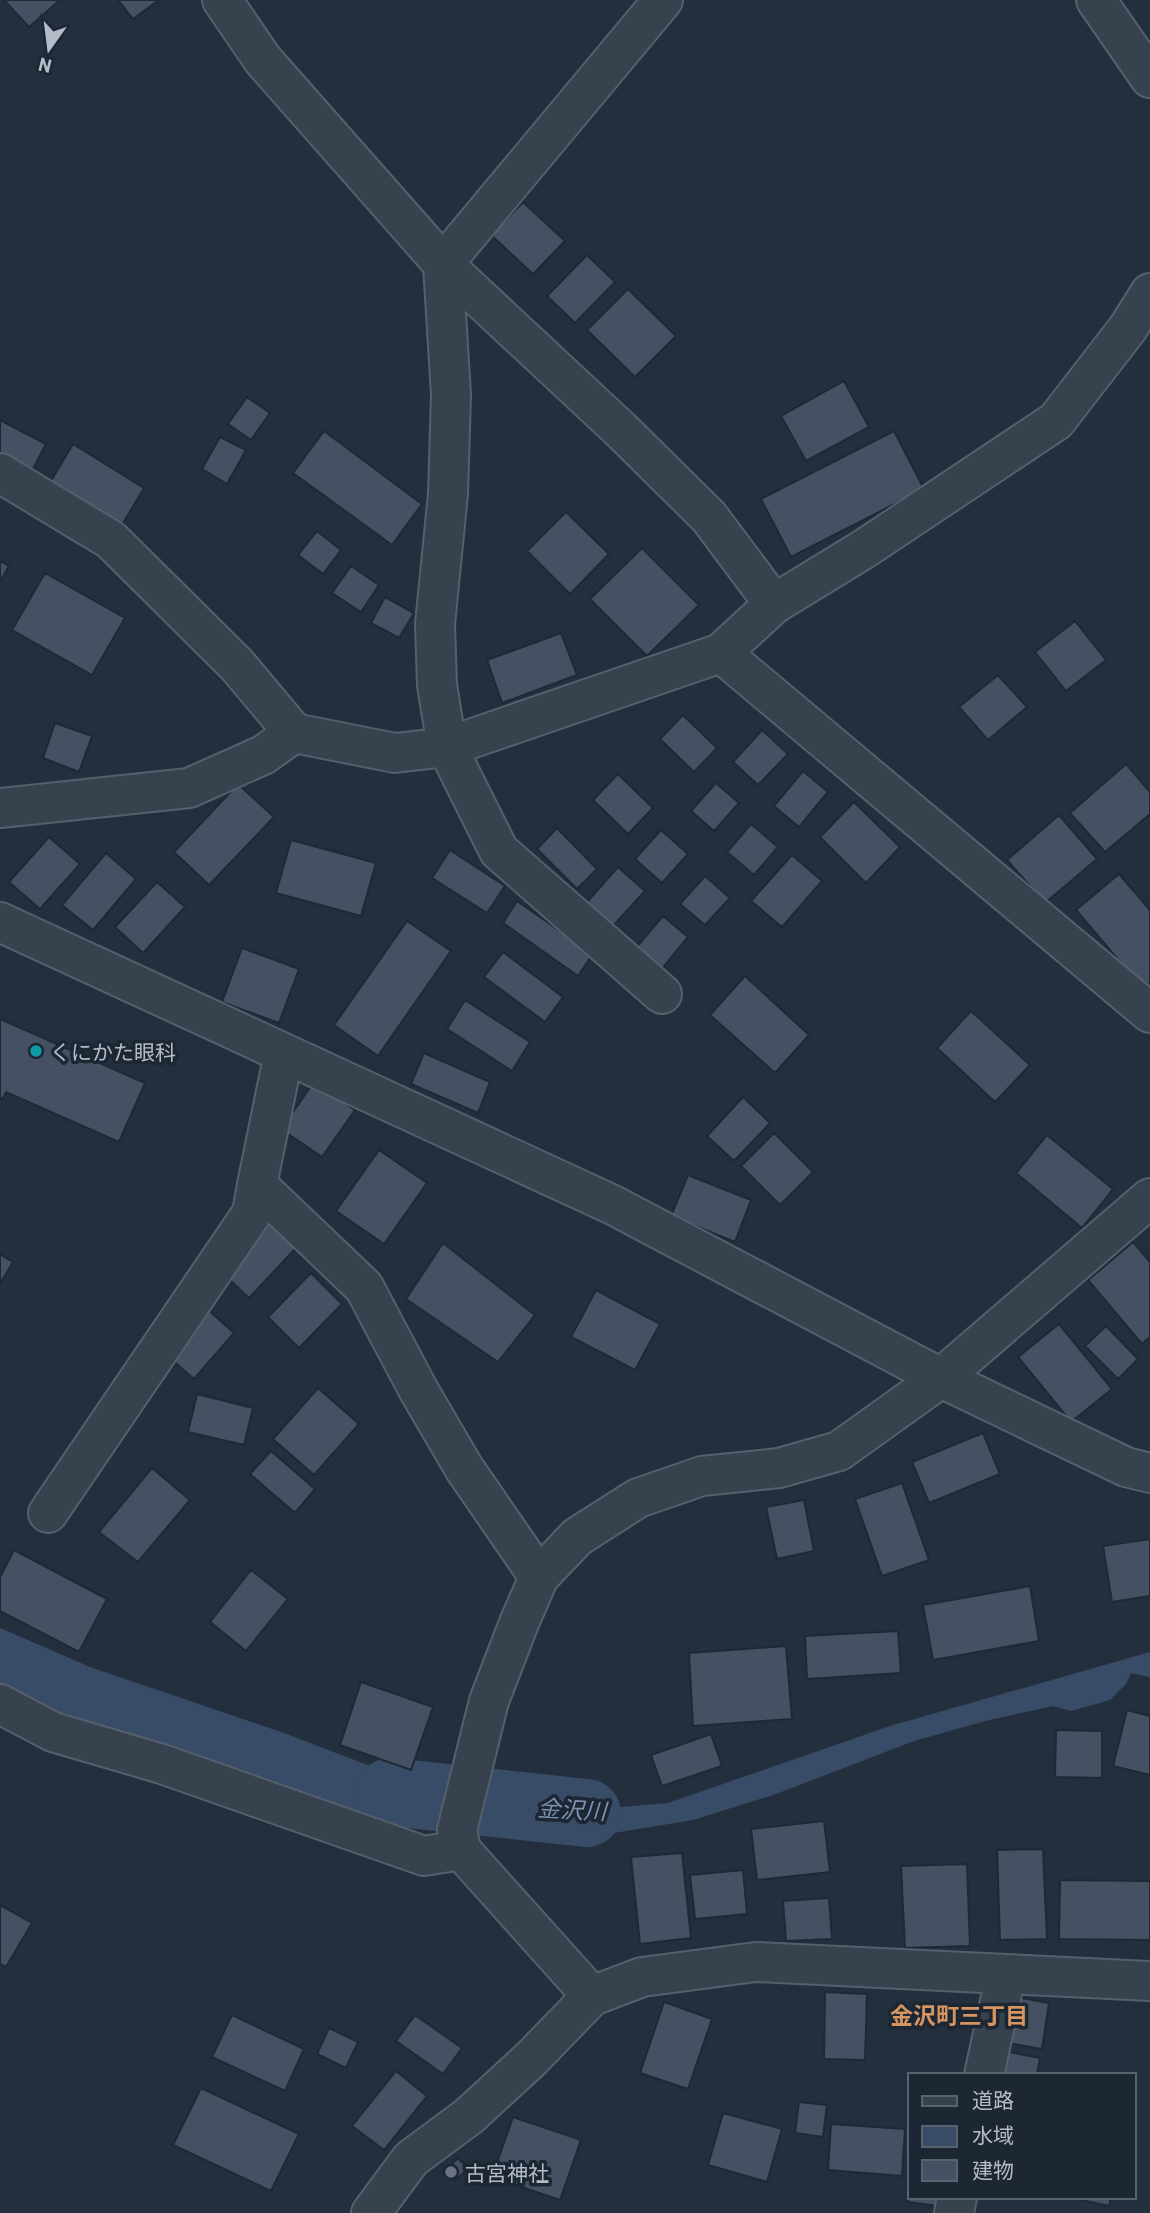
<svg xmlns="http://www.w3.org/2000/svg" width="1150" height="2213" font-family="Barlow,'Noto Sans JP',sans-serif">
<rect width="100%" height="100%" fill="#242f3e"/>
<path fill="#394c67" d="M0 1628 90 1667 284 1733 404 1779 454 1767 442 1821 394 1828 56 1714 0 1683Z
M1150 1652V1677L1131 1673 1126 1684 1110 1700 1071 1711 1053 1706 989 1720 914 1741 776 1794 693 1820 614 1833 553 1816 490 1814 498 1778 581 1800 621 1807 668 1803 890 1726Z"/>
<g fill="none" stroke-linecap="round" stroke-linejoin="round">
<path stroke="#394c67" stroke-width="68" d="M390 1792 587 1813"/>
</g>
<path fill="#455162" stroke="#1f2835" stroke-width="2" d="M4 0H60L29 27Z
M118 0H159L133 19Z
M523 202 565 241 533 274 491 235Z
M587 255 615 282 575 323 547 296Z
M628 289 676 336 635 377 587 330Z
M844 381 869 427 806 461 781 416Z
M247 397 270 413 251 440 228 424Z
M0 420 46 444 32 471 0 454Z
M324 431 422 504 392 545 293 473Z
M894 431 924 489 791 557 761 499Z
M220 437 246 450 227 484 202 469Z
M73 444 144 488 122 525 51 481Z
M566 512 609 554 570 594 527 551Z
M317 531 341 550 323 574 298 555Z
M642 548 699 605 647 656 590 599Z
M0 561 9 566 0 582Z
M351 566 379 585 361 612 332 593Z
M45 573 125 618 92 675 12 630Z
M385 597 414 613 399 638 371 623Z
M1075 621 1106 660 1066 691 1035 652Z
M561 633 577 675 502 703 487 660Z
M998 675 1027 707 988 740 959 707Z
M683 715 717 748 694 772 660 739Z
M55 723 92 736 79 772 43 758Z
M762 730 788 754 758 785 733 762Z
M1126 764 1150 792V814L1105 852 1070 813Z
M803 771 828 792 799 827 774 806Z
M618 774 653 808 628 834 593 800Z
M716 783 739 803 714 831 691 811Z
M238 784 274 817 209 885 174 852Z
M854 802 900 847 866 883 820 837Z
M1059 815 1097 859 1045 903 1007 860Z
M751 824 778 847 754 875 727 852Z
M557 828 597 869 577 889 537 849Z
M661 830 688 854 662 883 635 859Z
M49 837 80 864 40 909 9 882Z
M291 840 376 863 361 916 276 893Z
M450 850 505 886 487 913 432 878Z
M106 853 136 879 93 930 62 905Z
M792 855 822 881 782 927 751 901Z
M618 867 645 891 613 926 587 902Z
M1119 874 1150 910V983L1143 989 1076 910Z
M705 876 730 898 705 925 680 904Z
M157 882 185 907 143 953 115 927Z
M517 901 593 954 578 976 503 923Z
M663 916 688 937 661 970 635 949Z
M407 921 451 951 378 1056 334 1025Z
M242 948 299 969 279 1023 222 1002Z
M503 952 563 997 545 1022 484 977Z
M745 976 809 1035 775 1073 710 1015Z
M465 1000 530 1042 512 1071 447 1029Z
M971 1011 1030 1065 995 1102 937 1048Z
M0 1019 145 1083 119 1142 6 1092 3 1099 0 1097Z
M424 1053 490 1082 478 1113 411 1084Z
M314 1082 355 1110 322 1157 281 1129Z
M743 1097 770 1123 734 1161 707 1136Z
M774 1133 813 1172 780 1205 741 1166Z
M1047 1135 1113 1189 1082 1228 1016 1173Z
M379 1150 427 1183 384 1244 336 1211Z
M688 1175 751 1200 735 1242 671 1216Z
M265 1216 297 1247 249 1298 216 1267Z
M1133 1242 1150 1262V1337L1142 1344 1088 1280Z
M443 1243 535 1315 498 1362 406 1299Z
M0 1254 13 1262 0 1284Z
M311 1273 342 1304 299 1348 268 1317Z
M596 1290 660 1324 635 1370 571 1337Z
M204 1306 234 1333 194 1379 163 1352Z
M1059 1324 1112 1389 1071 1422 1018 1357Z
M1106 1326 1138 1359 1118 1379 1085 1346Z
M318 1388 359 1424 314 1475 273 1439Z
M197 1394 253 1408 244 1445 188 1432Z
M983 1433 1000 1474 929 1503 912 1462Z
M271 1451 315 1489 295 1513 250 1474Z
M152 1468 190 1500 138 1562 99 1532Z
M902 1483 929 1560 882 1576 855 1499Z
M804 1500 814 1551 777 1559 766 1507Z
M1150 1539V1596L1112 1602 1103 1546Z
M14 1550 107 1599 79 1652 0 1611V1577Z
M251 1570 288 1599 246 1651 210 1622Z
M1030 1586 1039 1641 933 1660 923 1605Z
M898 1631 901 1673 807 1679 805 1636Z
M786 1646 792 1719 693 1726 689 1653Z
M361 1682 433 1707 411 1770 340 1745Z
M1127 1710 1150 1716V1775L1113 1766Z
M1056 1730 1102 1731V1778L1055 1777Z
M711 1734 722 1766 662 1786 651 1755Z
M824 1821 830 1872 757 1880 751 1829Z
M1043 1849 1047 1939 1000 1940 997 1850Z
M682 1853 691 1938 640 1944 631 1857Z
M967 1864 970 1946 905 1948 901 1866Z
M743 1870 747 1914 695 1919 690 1875Z
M1060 1880 1150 1881V1940L1059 1939Z
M829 1898 832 1939 786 1941 783 1901Z
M0 1905 32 1923 6 1967 0 1964Z
M825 1992 867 1994 865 2060 824 2059Z
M1010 1996 1049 2003 1042 2049 1002 2042Z
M664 2002 712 2019 688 2089 640 2073Z
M232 2015 304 2049 285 2091 212 2057Z
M415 2015 462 2048 443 2074 396 2041Z
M329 2028 358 2042 346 2068 317 2054Z
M998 2050 1040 2058 1037 2075H994Z
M396 2071 427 2096 384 2150 352 2126Z
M201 2088 299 2134 271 2191 173 2145Z
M799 2102 827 2105 823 2137 795 2133Z
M723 2113 782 2129 767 2182 708 2165Z
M513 2117 581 2140 560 2200 492 2177Z
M831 2124 905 2129 902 2176 828 2170Z
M458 2158 468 2169 455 2180 446 2170Z
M910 2185V2197H947L945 2207 908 2202Z
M1068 2197H1111L1109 2206Z"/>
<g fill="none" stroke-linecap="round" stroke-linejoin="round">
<g stroke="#565f6c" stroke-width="42">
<path id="minor" d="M222 0 263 60 443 264 621 430 709 517 774 604
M1096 0 1150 78
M0 473 111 540 237 665 294 733
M721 653 1150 1013
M0 808 189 788 263 755 294 733 395 753 447 747 721 653 774 604 864 549 1056 421 1128 328 1150 293
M0 922 613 1205 941 1378 1126 1467 1150 1473
M662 994 499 851 447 747 437 685 435 624 448 494 451 395 443 264 663 0
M284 1053 257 1185 364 1287 419 1391 464 1468 539 1577
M48 1513 252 1213 257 1185
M0 1704 53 1732 162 1764 424 1856 461 1850 457 1830 489 1701 519 1623 539 1577 577 1537 638 1498 702 1476 779 1468 839 1451 941 1378 1150 1198
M461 1850 592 1996
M984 2075 1006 1974
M371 2213 411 2159 469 2116 532 2058 592 1996 642 1977 756 1962 1150 1981
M954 2213 957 2197"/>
</g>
<use href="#minor" stroke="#38414e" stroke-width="38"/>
</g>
<circle fill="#0f9aa8" stroke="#1d2633" stroke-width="2.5" cx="36" cy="1051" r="7"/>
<circle fill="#6b7280" stroke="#1d2633" stroke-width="2.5" cx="451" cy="2172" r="7"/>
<g text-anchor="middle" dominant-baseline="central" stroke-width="7" stroke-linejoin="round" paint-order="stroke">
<g font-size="21" fill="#b4bcc9" stroke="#1d2633" text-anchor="start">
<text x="50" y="1051">くにかた眼科</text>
<text x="465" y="2172">古宮神社</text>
</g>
<g font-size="23" font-style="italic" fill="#7c92b1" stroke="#1d2633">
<text transform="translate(572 1809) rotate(3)">金沢川</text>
</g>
<g font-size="23" font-weight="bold" fill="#d59563" stroke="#1d2633">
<text x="959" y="2015">金沢町三丁目</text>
</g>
</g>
<rect x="908" y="2073" width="228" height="126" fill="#1d2633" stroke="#59626f" stroke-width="2"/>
<rect x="922" y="2096" width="35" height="10" fill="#38414e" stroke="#59626f" stroke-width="2"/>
<text x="972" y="2108" font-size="21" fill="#b4bcc9">道路</text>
<rect x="922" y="2126" width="35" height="21" fill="#394c67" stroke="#59626f" stroke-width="2"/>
<text x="972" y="2143" font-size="21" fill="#b4bcc9">水域</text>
<rect x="922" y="2160" width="35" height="21" fill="#455162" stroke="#59626f" stroke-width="2"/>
<text x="972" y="2178" font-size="21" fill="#b4bcc9">建物</text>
<g transform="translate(49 49) rotate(194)" stroke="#1d2633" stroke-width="5" paint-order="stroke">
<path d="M0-5L12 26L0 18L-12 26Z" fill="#b4bcc9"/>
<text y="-10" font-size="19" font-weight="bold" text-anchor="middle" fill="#b4bcc9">N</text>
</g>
</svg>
